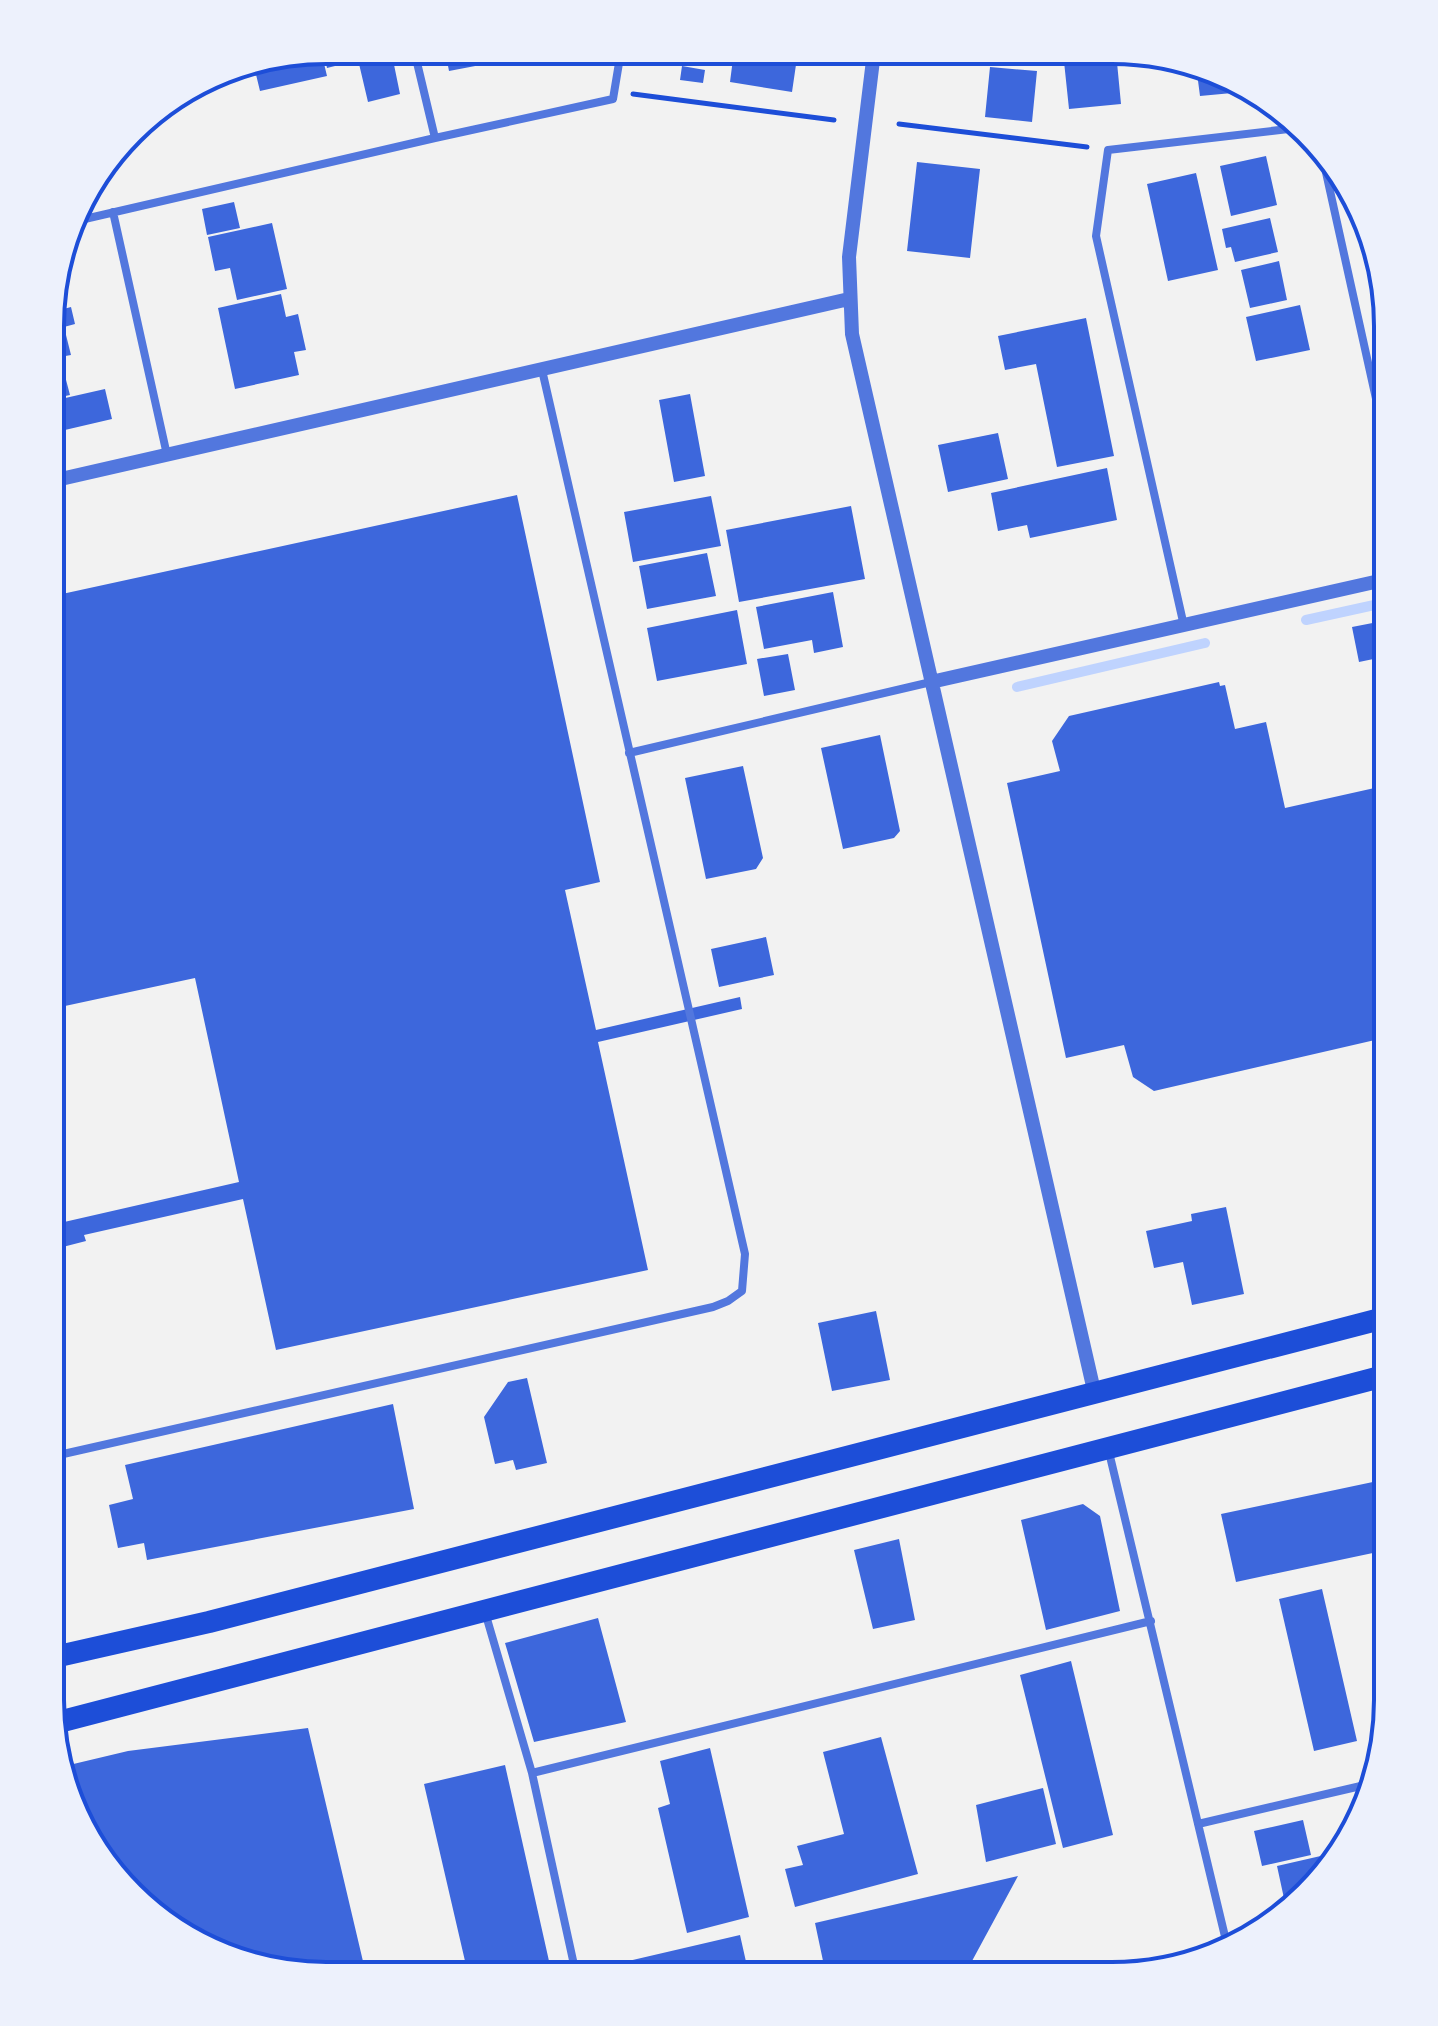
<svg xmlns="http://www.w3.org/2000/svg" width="1438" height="2026" font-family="Rubik,sans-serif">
<rect width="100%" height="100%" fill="#f2f2f2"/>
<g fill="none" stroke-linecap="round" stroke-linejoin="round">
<path stroke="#bfd3fe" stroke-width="10" d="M1306 620 1388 602
M1017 687 1205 643"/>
</g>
<path fill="#3d67dc" d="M323 50H349L351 62 327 68Z
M391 50 400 94 368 102 356 51Z
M445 50H489L491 63 449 71Z
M321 51 327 76 260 91 253 62Z
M734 51H798L792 92 730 82Z
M1063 52H1116L1121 104 1069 109Z
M682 66 705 70 703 83 680 80Z
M990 67 1037 71 1032 122 985 117Z
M1197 73 1225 84 1243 92 1200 96Z
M1266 156 1277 205 1231 216 1220 166Z
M917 162 980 169 970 258 907 251Z
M1196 173 1218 270 1168 281 1147 184Z
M234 202 240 228 207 235 202 209Z
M1270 218 1278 252 1235 262 1231 247 1226 248 1222 229Z
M272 223 287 289 237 300 230 268 215 271 208 237Z
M1279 261 1287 300 1250 308 1241 270Z
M281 294 286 317 298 314 306 350 294 352 299 375 235 389 218 308Z
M1300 305 1310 350 1256 361 1246 317Z
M1383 305 1388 335 1383 337 1376 307Z
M71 307 75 324 64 327 71 355 60 357 70 395 52 399V312Z
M1086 318 1114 456 1057 467 1036 364 1005 370 998 336Z
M105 389 112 419 52 433V401Z
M690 394 705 476 674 482 659 400Z
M998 433 1008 479 948 492 938 445Z
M1107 468 1117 520 1030 538 1027 525 998 531 991 493Z
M517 495 600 882 565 890 596 1030 740 997 742 1009 598 1042 648 1270 276 1350 243 1199 84 1235 86 1241 51 1250V1225L239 1182 195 978 51 1009 52 553 62 594Z
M711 496 721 546 633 562 624 512Z
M851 506 865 579 739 602 726 530Z
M707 553 716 596 647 609 639 566Z
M833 592 843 647 814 653 812 640 764 649 756 607Z
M737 610 747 664 657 681 647 628Z
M1388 620V656L1359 662 1352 627Z
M788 654 795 690 764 696 757 659Z
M1219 682 1220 686 1225 685 1235 729 1266 722 1285 808 1388 785V1037L1154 1091 1133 1077 1124 1045 1066 1058 1007 783 1060 771 1052 741 1069 716Z
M880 735 900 831 894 838 843 849 821 748Z
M743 766 763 858 756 869 706 879 685 778Z
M766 937 774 975 719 987 711 949Z
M1226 1207 1244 1294 1192 1305 1183 1262 1154 1268 1146 1231 1192 1221 1191 1214Z
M876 1311 890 1380 832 1391 818 1323Z
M527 1378 547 1463 516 1470 513 1460 495 1464 484 1417 508 1382Z
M393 1404 414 1509 147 1560 144 1543 118 1548 109 1505 133 1499 125 1465Z
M1387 1479V1550L1236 1582 1221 1514Z
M1083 1504 1100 1516 1120 1611 1046 1630 1021 1520Z
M899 1539 915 1620 873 1629 854 1550Z
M1322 1589 1357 1741 1314 1751 1279 1599Z
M598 1618 626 1722 534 1742 505 1643Z
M1071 1661 1113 1835 1063 1848 1020 1675Z
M308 1728 366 1974H290L172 1929 78 1822 65 1766 128 1751Z
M881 1737 918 1874 795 1907 785 1869 803 1865 797 1846 844 1834 823 1752Z
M710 1748 749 1917 687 1933 658 1808 670 1804 660 1761Z
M505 1765 549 1961 499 1974H468L424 1784Z
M1043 1788 1056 1844 986 1862 976 1805Z
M1303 1820 1311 1855 1262 1866 1254 1831Z
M1325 1855 1327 1866 1285 1903 1277 1866Z
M1018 1876 972 1961 975 1976 826 1975 815 1923Z
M740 1935 749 1975H595L594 1969Z"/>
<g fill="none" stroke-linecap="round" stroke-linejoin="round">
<path stroke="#1d4ed8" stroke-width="5" d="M633 94 834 120
M899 124 1087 147"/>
<path stroke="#5277de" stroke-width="8" d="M414 50 435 138 613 99 621 51
M1323 159 1388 453
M113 212 167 455
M76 221 435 138
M1184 626 1096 236 1108 150 1297 128
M629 753 931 682
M1108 1448 1228 1949
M50 1457 713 1307 728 1301 742 1291 745 1254 542 370
M485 1612 532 1773 576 1974
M532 1773 1151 1621
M1198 1824 1365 1785"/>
<path stroke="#5277de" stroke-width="14" d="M874 52 849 257 852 334 1095 1395
M52 481 849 299
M931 682 1388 579"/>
<path stroke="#1d4ed8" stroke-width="22" d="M50 1658 209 1622 1388 1317
M55 1723 1388 1375"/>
</g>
<path d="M0 0H1438V2026H0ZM326 64H1112A262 262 0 0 1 1374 326V1700A262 262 0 0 1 1112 1962H326A262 262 0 0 1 64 1700V326A262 262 0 0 1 326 64Z" fill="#edf1fc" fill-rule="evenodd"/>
<path fill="none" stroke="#1d4ed8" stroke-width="4" d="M326 64H1112A262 262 0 0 1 1374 326V1700A262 262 0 0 1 1112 1962H326A262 262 0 0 1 64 1700V326A262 262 0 0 1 326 64Z"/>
</svg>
